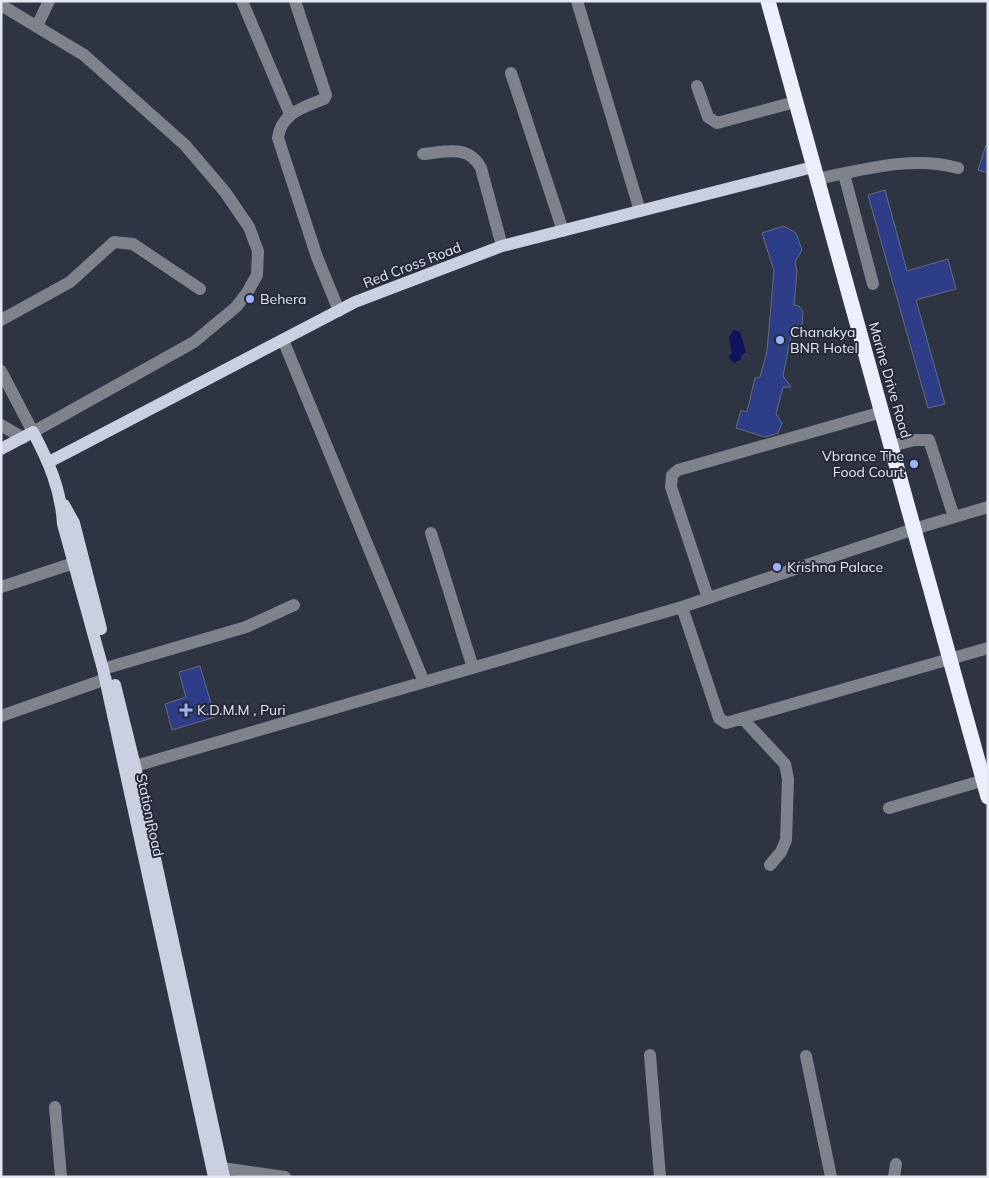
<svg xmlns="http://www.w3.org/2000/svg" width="989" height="1178" font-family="Mulish,sans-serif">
<rect width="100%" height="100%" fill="#2f3443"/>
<path fill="#0f125c" d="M734 330 740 332 746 352 742 355 740 360 734 363 728 357 732 353 729 337Z"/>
<path fill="#2d3d88" stroke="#666c7e" d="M986 145H988V173L978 170Z
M885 190 907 271 948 259 956 289 916 300 945 404 928 408 868 195Z
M784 226 796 233 802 250 795 262 797 271 794 305 799 306 803 312 802 325 798 329 792 330 783 376 791 387H783L776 414 782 423 778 433 765 437 736 428 741 410 747 412 755 378 760 377 767 351 774 271 762 233Z
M200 666 215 717 172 730 165 704 186 697 179 672Z"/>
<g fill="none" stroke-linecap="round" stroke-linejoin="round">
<path stroke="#7f828a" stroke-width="12" d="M242 1 290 114
M295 1 326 95 324 99C304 107 281 113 278 138L317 257 339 311
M577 1 640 211
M1 5 84 55 185 145 225 192 249 227 258 251 257 275 247 293 236 307 194 342 33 432 1 371
M37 26 49 1
M511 73 563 231
M697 86 708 117 717 123 795 102
M423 154C446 152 468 144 481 168L502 246
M844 174 873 284
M816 179C863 170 912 155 958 168
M1 320 70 282 114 242 133 244 200 289
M283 340 424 682
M1 425 23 438
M891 446 915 440H929L954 517
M431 533 473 668
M1 587 74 563
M708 598 671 487 672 475 678 470 882 412
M682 607 719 718 726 723 988 648
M103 669 246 627 294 605
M1 716 106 679
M743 719 785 764 788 779 786 840 781 852 770 865
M125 769 682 607 914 529 988 507
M889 808 988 779
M650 1055 660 1177
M806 1056 831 1177
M55 1107 61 1177
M222 1168 285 1177
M894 1177 896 1164"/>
<path stroke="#cad0e1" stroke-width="12" d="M1 449 33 432C49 462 61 490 63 524L103 669 214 1177
M49 462 355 302 502 246 813 167
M64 505 74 523 101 629
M115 685 135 766 224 1177"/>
<path stroke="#ebeffb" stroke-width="15" d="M768 1 988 797"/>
</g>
<g fill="#9db4fd" stroke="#252a39" stroke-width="2">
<circle cx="250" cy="299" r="5"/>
<circle cx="780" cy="340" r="5"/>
<circle cx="914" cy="464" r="5"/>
<circle cx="777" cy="567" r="5"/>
<path d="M183.5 702.5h5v5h5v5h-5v5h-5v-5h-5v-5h5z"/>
</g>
<g text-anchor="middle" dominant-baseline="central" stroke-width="4" stroke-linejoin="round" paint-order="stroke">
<g font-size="14" fill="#e5e8f3" stroke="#252a39">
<text transform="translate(412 265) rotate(-21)">Red Cross Road</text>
<text transform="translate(890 380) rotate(74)">Marine Drive Road</text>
<text transform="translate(150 815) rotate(78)">Station Road</text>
</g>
<g font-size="14" fill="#e5e8f3" stroke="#252a39" text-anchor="start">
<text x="260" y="299">Behera</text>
<text x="790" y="332">Chanakya<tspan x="790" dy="16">BNR Hotel</tspan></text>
<text x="904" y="456" text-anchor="end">Vbrance The<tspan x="904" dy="16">Food Court</tspan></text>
<text x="787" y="567">Krishna Palace</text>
<text x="197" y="710">K.D.M.M , Puri</text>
</g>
</g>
<rect width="989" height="1178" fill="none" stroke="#e5e8f3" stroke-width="5"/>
</svg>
